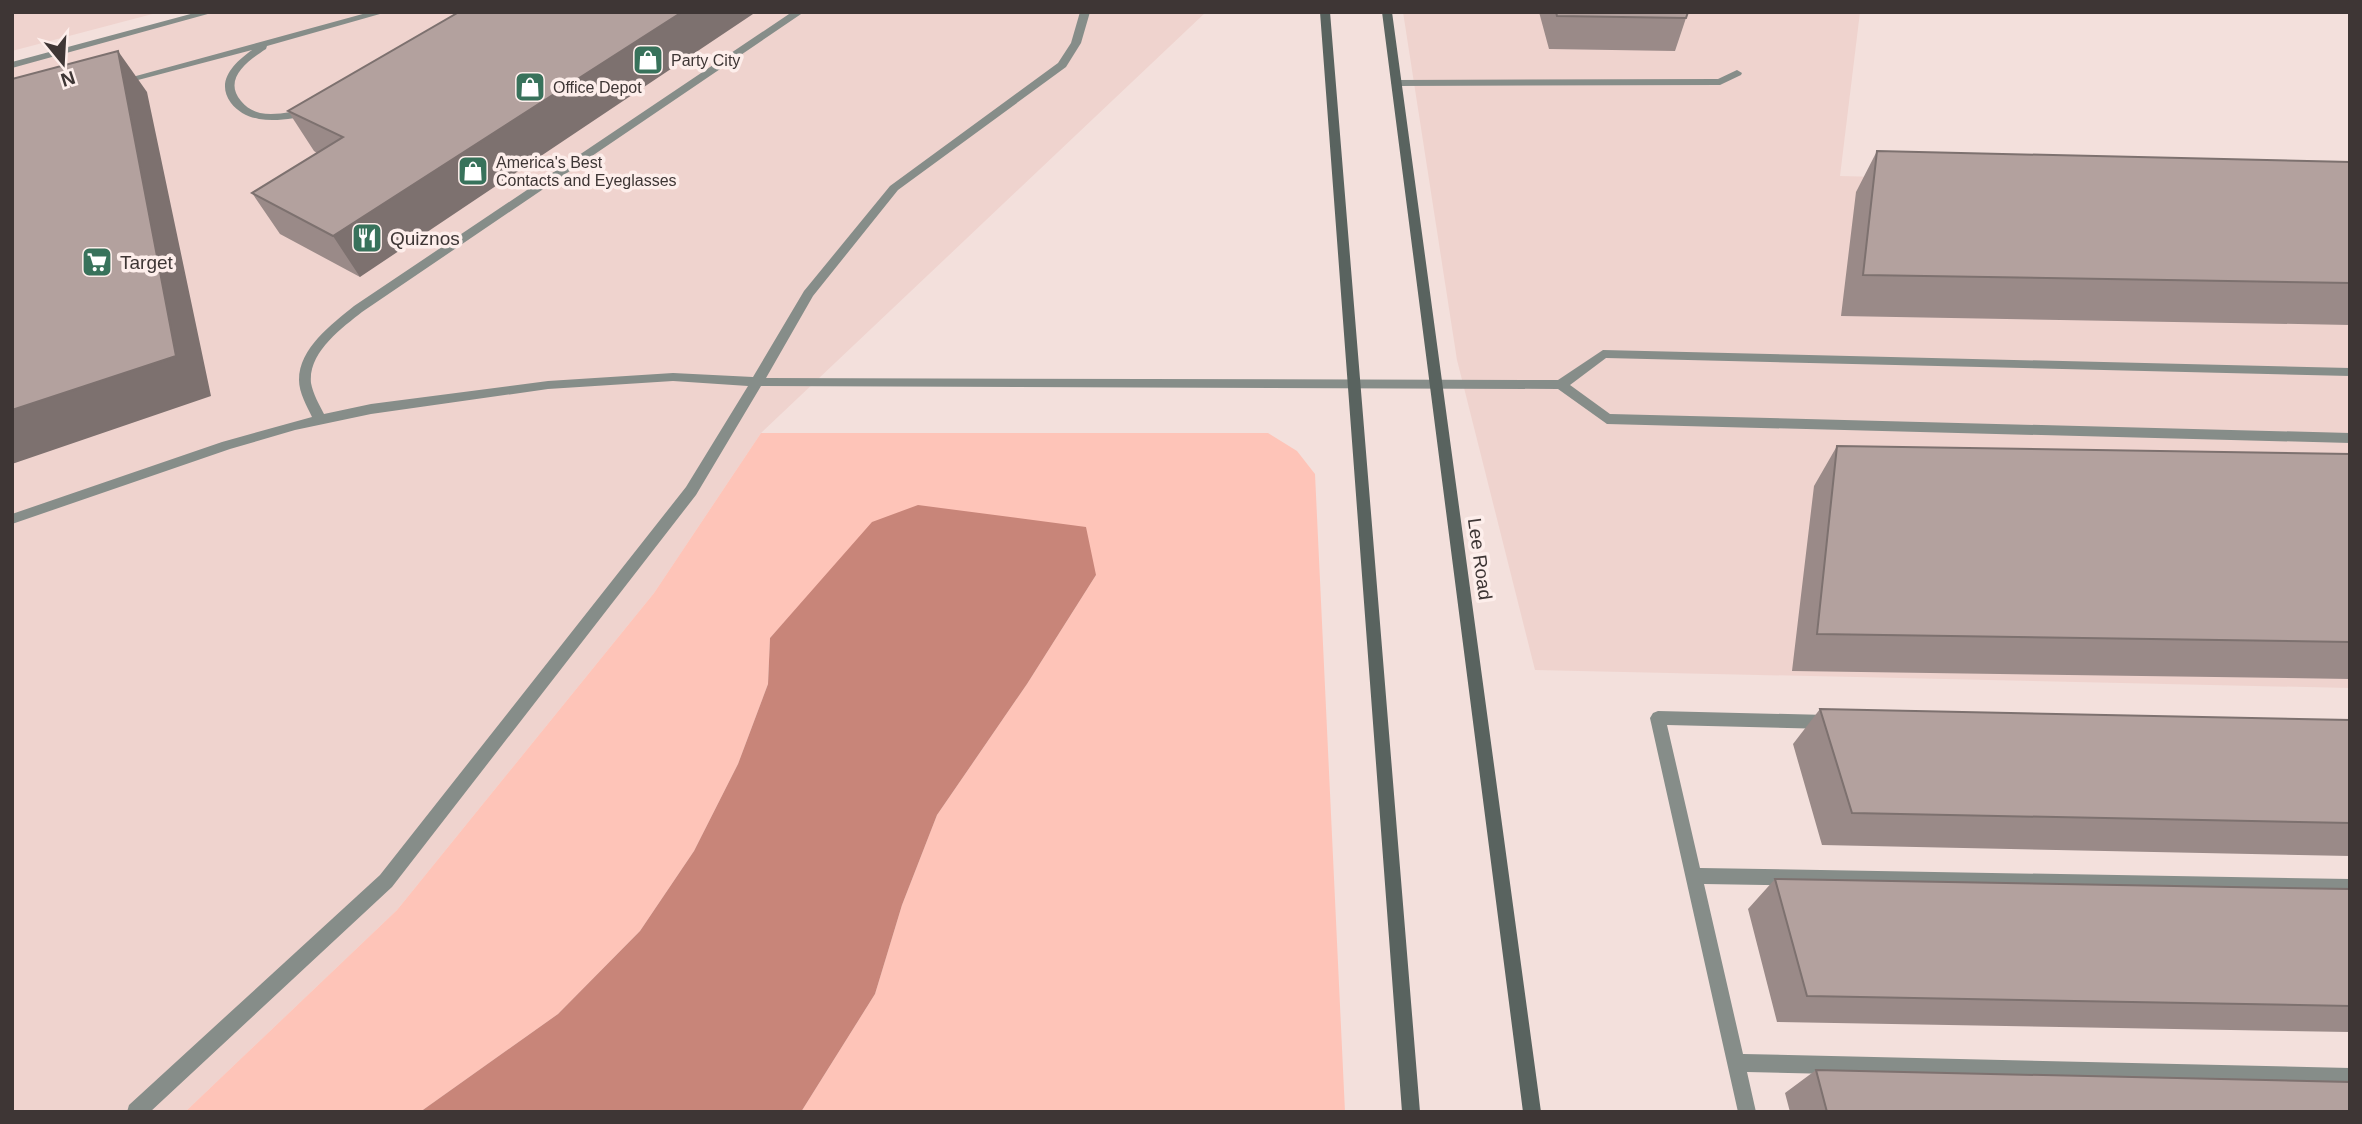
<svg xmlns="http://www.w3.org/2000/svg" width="2362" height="1124" font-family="Helvetica,sans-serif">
<rect width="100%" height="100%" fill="#f3e0dc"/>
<path fill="#efd3ce" d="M12 12H160L12 51Z
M210 12H1206L761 433 654 593 397 910 185 1112H12V65Z
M1403 12H1860L1840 176 2350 189V688L1535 670 1457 360Z"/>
<path fill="#fec4b8" d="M761 433H1268L1297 451 1315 474 1345 1112H801L875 994 902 905 937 815 1027 684 1096 575 817 586 770 638 768 684 738 764 694 851 640 931 558 1014 420 1112H185L397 910 654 593Z"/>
<path fill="#c88579" d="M918 505 1086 527 1096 575 1027 684 937 815 902 905 875 994 801 1112H420L558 1014 640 931 694 851 738 764 768 684 770 638 872 522Z"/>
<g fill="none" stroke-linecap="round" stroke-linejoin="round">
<path fill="#868d89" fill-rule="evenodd" d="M198 12H215L12 68V62Z
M370 12H387L267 46 266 49C249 60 222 79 241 101 246 107 252 111 260 113 276 116 294 111 310 109L314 110V114C296 118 277 122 259 119 248 117 238 112 231 103 215 81 234 63 252 50L119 85 114 82Z
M792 12H804L362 312C342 328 308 352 311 383 313 394 319 404 324 414L371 404 548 381 673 373 753 377 804 291 890 186 1058 63 1071 43 1080 12H1090L1081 43 1066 67 898 190 813 296 766 378 1558 380 1603 350 2350 368V376L1606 358 1570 385 1610 414 2350 433V443L1607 424 1558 389 761 386 696 495 392 887 150 1112H127L129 1105 380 875 686 487 748 386 673 381 548 389 371 414 295 430 230 449 12 524V514L222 442 312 417C307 406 299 393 299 380 299 348 332 324 354 306Z
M1737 70 1742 73 1741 75 1720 85 1396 86 1391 83 1396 80 1718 79Z
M1658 711 1827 715 1832 717 1835 722 1832 727 1827 729 1667 725 1700 868 2350 879V895L1704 884 1743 1054 2350 1068V1086L1747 1072 1756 1112H1738L1650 718 1653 713Z"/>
<path fill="#59635f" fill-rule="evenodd" d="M1320 12H1330L1420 1112H1402Z
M1382 12H1392L1541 1112H1523Z"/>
</g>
<path fill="#9a8a88" d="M459 12 360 277 280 234 252 193 317 153 314 151 288 111Z
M1539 12H1688L1675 51 1549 49Z
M1877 151 2350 162V325L1841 316 1856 192Z
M1837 446 2350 454V679L1792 671 1814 486Z
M1820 709 2350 720V856L1822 845 1793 744Z
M1775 879 2350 889V1032L1777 1022 1748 909Z
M1816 1070 2350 1112H1790L1785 1093Z"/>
<path fill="#7d716f" d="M682 12H756L360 277 333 236Z
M118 51 147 92 211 396 12 464V410Z"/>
<path fill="#b3a19e" stroke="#7d716f" stroke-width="2" d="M459 12H682L333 236 252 193 343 137 288 111Z
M1556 12H1688L1686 18 1557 16Z
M118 51 176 356 12 410V79Z
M1877 151 2350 162V283L1863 275Z
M1837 446 2350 454V642L1817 634Z
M1820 709 2350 720V823L1852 813Z
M1775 879 2350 889V1006L1807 996Z
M1816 1070 2350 1082V1112H1827Z"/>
<defs>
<g id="shop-square" transform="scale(1.575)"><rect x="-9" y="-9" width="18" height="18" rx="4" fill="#38725b" stroke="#fdeeeb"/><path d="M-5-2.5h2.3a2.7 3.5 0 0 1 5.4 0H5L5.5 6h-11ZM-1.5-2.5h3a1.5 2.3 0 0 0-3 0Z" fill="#fff"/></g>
<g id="restaurant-square" transform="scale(1.575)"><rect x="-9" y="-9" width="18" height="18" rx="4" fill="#38725b" stroke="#fdeeeb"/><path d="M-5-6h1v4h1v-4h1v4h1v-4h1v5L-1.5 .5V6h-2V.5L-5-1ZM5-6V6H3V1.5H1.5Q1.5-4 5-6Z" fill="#fff"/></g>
<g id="supermarket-square" transform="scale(1.575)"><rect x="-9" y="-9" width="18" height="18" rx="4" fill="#38725b" stroke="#fdeeeb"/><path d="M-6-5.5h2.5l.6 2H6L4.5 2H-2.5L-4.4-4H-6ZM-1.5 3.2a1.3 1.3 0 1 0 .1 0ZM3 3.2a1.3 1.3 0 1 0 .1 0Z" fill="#fff"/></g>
</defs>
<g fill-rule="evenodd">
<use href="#shop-square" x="648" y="60"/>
<use href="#shop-square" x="530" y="87"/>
<use href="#shop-square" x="473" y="171"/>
<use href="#restaurant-square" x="367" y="238"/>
<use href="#supermarket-square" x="97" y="262"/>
</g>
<g text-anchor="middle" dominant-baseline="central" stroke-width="7" stroke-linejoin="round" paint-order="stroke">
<g font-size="16" fill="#3e3635" stroke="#fdeeeb" text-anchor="start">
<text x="671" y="60">Party City</text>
<text x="553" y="87">Office Depot</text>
<text x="496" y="162">America's Best<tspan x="496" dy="18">Contacts and Eyeglasses</tspan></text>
</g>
<g font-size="19" fill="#3e3635" stroke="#fdeeeb" text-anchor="start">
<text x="390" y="238">Quiznos</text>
<text x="120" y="262">Target</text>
</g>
<g font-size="19" fill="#3e3635" stroke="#fdeeeb">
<text transform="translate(1480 559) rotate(82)">Lee Road</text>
</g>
</g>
<rect width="2362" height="1124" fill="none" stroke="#3e3635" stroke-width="28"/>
<g transform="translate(63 63) rotate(162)" stroke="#fdeeeb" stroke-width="5" paint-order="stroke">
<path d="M0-5L12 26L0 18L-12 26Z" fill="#3e3635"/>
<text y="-10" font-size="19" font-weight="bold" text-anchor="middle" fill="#3e3635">N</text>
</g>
</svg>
